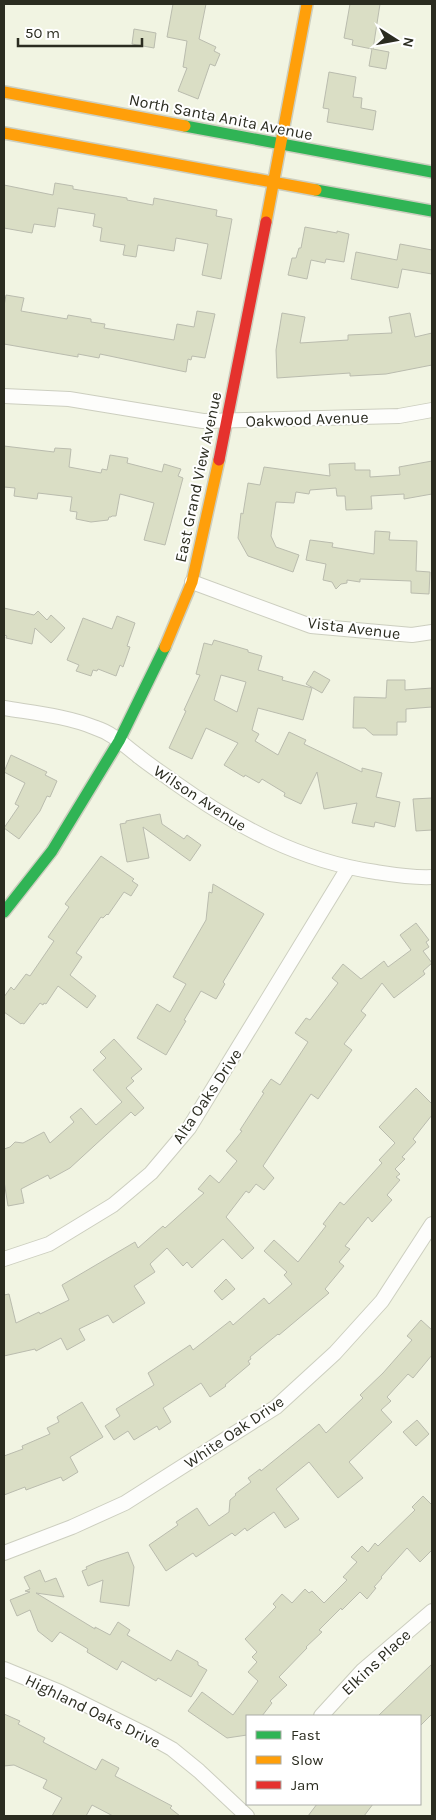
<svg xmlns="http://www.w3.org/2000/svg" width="436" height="1820" font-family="Karla,sans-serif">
<rect width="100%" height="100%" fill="#f1f4e2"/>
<path fill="#dadec5" stroke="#babcae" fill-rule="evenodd" d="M173 4H206L199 39 216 47 214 51 220 54 215 66 210 64 198 99 178 91 187 68 183 67 187 41 167 37Z
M350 4H380L373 49 389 52 386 69 369 66 372 49 352 45 353 40 344 38Z
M134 29 156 33 154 48 132 44Z
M329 72 356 77 353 97 362 98 361 108 376 111 373 130 327 122 329 109 323 108Z
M55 183 73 186V189L127 198V200L153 205 154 198 217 210 216 216 232 219 221 279 202 275 208 244 176 238 174 251 138 245 136 257 123 255 125 245 100 241 102 228 93 226 95 214 58 208 55 227 34 224 32 233 4 228V185L53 195Z
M305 227 337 233V231L349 234 344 262 326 259 325 263 311 260 307 279 288 275 292 258H296L299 248H301Z
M400 244 432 250V274L402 269 398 288 351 279 356 252 397 260Z
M6 295 24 298 21 311 67 319 68 315 91 319V322L105 324 104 328 174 340 177 324 194 327 197 311 215 314 205 358 192 356 191 360 188 359 186 372 100 354 99 358 78 354V357L4 344V306Z
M282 313 305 317 300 343 348 340V335L392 333 389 317 410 313 415 337 432 333V365L386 374 350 376V373L277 378 276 350Z
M4 446 54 452 55 448 71 449 69 467 101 473 102 469 107 470 110 455 128 458 127 463 162 472 164 464 181 469 178 476 183 478 165 545 144 540 154 503 120 494 116 516H112L111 517H109L108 520 91 522 76 519 77 512 70 511 72 497 38 493 37 499 14 496 15 488 4 487Z
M432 461V494L404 499V494L371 496 372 509 346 510 345 496H337L336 488 310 490 309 494 296 492 294 503 276 502 271 536 276 547 299 555 293 572 248 556 238 538 241 513 243 514 248 483 260 485 264 467 330 476 329 464 355 463V470H370V477L400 475 399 467Z
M375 531 390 532 389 540 417 541 416 571 430 572 429 594 411 593V581L360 579V582L347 580V583L341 584 336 589 332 582 323 580 326 564 306 560 310 540 333 543 332 547 374 554Z
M4 608 34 615 38 611 47 620 51 615 65 628 51 643 35 628 32 644 6 638 7 636 4 635Z
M117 616 135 623 127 646 130 647 123 667 120 665 116 676 98 669 97 671 93 670 91 676 76 671 79 665 67 660 83 618 112 629Z
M214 640 248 650V652L262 656 258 670 283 677 282 680 312 688 303 720 258 708 252 730 259 734 255 741 278 755 289 732 306 740 304 744 362 772V768L382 773 376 797 400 802 395 827 375 822 374 827 352 823 357 803 324 809 317 772 301 804 284 796 285 793 262 779 259 783 245 775 244 777 224 765 238 743 206 728 192 759 169 748 186 711 184 710 200 675 196 674 204 643 212 645ZM221 675 246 682 237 712 214 700Z
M314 671 330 680 322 693 306 684Z
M387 680H405V690L432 688V707L406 709V722H397V735H373L365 728H353L354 697 386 698Z
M11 755 47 772 45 775 57 781 50 797 47 796 40 811 19 839 4 828 19 806 15 804 25 783 4 772Z
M432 798V830L416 831 413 799Z
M160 814 162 824 184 839 187 835 201 845 190 861 143 827 149 858 127 862 120 824 126 823V821Z
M101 856 134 879 132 881 138 885 131 896 124 892 108 915 107 914 103 918 101 917 76 953 82 957 70 975 96 996 87 1008 58 986 46 1004 44 1003 43 1005 40 1003 24 1024 22 1023 21 1024 4 1012V997L11 987 14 990 26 974 30 976 54 941 48 937 69 907 65 904Z
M213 884 264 914 223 982 225 984 216 999 201 991 184 1020 186 1021 166 1055 137 1038 157 1004 170 1012 186 984 173 977 206 920 209 892 212 893Z
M416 923 429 940 426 942 429 947 423 951 432 963 423 971 425 974 394 998 382 983 361 1011 366 1015 344 1044 352 1050 318 1099 311 1094 263 1166 274 1178 264 1190 256 1184 249 1193 246 1191 226 1217 254 1248 242 1259 223 1239 192 1268 187 1262 183 1266 167 1248 150 1264 155 1272 134 1286 145 1303 113 1323 108 1315 79 1329 85 1340 67 1350 61 1338 36 1351 35 1349 4 1356V1295L9 1294 16 1323 39 1312 40 1314 69 1300 62 1285 135 1242 138 1248 163 1226 165 1228 204 1193 198 1189 210 1175 219 1183 237 1161 226 1151 242 1131 240 1130 264 1093 262 1092 271 1079 280 1085 308 1042 295 1033 306 1018 310 1020 338 983 332 978 343 964 361 979 384 961 388 967 411 950 400 935Z
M114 1039 142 1069 131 1078 134 1081 126 1088 144 1108 135 1116 131 1112 70 1168 50 1179 48 1175 21 1189 24 1203 8 1206 4 1181V1149L10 1147 15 1142 23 1143 44 1132 50 1143 74 1122 70 1117 81 1108 96 1125 122 1102 93 1070 106 1058 100 1052Z
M416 1088 432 1104V1115L413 1139 416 1142 402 1157 405 1159 395 1169 400 1174 396 1177 400 1180 387 1195 392 1200 372 1222 368 1217 345 1246 350 1249 339 1262 344 1266 325 1289 329 1293 279 1335 278 1334 250 1357 251 1359 248 1361 250 1364 225 1385 226 1386 210 1397 201 1383 163 1408 171 1422 159 1430 157 1426 134 1440 128 1431 114 1440 105 1426 120 1416 116 1409 154 1385 148 1373 190 1345 193 1350 230 1321 233 1325 264 1298 269 1304 292 1284 284 1275 287 1272 264 1251 274 1240 298 1262 326 1226 323 1224 340 1202 344 1205 382 1163 379 1160 395 1143 379 1127Z
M226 1279 235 1289 222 1300 214 1291Z
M421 1320 432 1330V1355L413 1378 408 1374 387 1397 391 1401 381 1410 392 1422 349 1462 363 1478 338 1498 309 1462 276 1489 299 1519 285 1528 274 1512 247 1531 245 1528 235 1536 232 1533 196 1557 193 1553 166 1571 149 1545 178 1525 176 1522 197 1508 209 1526 229 1512 230 1500 236 1495 235 1494 251 1482 248 1478 260 1469 261 1471 319 1424 326 1433 363 1398 360 1395 383 1373 412 1340 407 1336Z
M82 1402 103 1437 70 1457 78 1472 63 1481 61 1477 26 1490 25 1487 4 1495V1456L23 1449 22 1446 50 1434 47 1428 59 1422 57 1417Z
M417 1420 429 1434 416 1446 403 1432Z
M423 1496 432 1505V1550L420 1562 407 1548 381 1577 382 1578 374 1587 376 1588 367 1599 360 1592 342 1610 341 1608 319 1630 322 1632 306 1647 307 1648 279 1677 287 1685 270 1701 272 1703 262 1716H247V1735L227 1738 188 1711 202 1692 233 1715 258 1681 248 1672 257 1662 252 1657 257 1652 245 1639 276 1607 273 1604 282 1594 292 1603 305 1589 309 1593 312 1591 324 1603 347 1580 343 1577 357 1562 351 1557 362 1546 368 1552 375 1543 378 1546 415 1510 412 1507Z
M128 1552 134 1567 129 1606 100 1602 103 1580 88 1586 82 1571 87 1569 86 1567 97 1562Z
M40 1570 45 1582 56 1578 64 1597 36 1593 95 1629V1627L110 1635 118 1622 130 1630 127 1635 171 1661 177 1650 198 1662V1665L207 1670 191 1697 158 1678 156 1681 122 1661 117 1670 87 1652 88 1649 60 1632 52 1642 38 1631 30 1610 17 1616 10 1600 30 1592 25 1591 30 1589 24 1577Z
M432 1664V1714L420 1726V1716H378Z
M4 1714 20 1721 18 1724 45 1738 43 1742 96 1770 102 1759 119 1768 115 1776 172 1806 170 1808 180 1816H113L92 1805 86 1816H52L62 1798 43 1788 47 1780 14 1765 4 1766Z
M317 1804H373L364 1816H308Z"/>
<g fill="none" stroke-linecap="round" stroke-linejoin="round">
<g stroke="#cccebf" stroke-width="16">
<path id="street" d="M4 396 69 399 203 421 399 416 432 410
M192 582 311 626 412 635 432 632
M4 708C34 713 67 716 96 728 112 733 124 745 137 755 149 765 162 773 174 782 236 826 299 861 376 872 395 875 413 878 432 877
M4 1259 49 1244 113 1205 151 1173 189 1128 348 868
M4 1553 72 1527 125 1503 276 1407 335 1353 382 1301 432 1224
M4 1669 60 1692 147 1735 172 1749 199 1771 247 1816
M321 1716 363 1670 432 1611"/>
</g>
<g stroke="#cccebf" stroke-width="14">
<path id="fast" d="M185 126 432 172
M316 190 432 211
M4 912 52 851 119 741 165 647"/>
</g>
<g stroke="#cccebf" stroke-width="14">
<path id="slow" d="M4 92 185 126
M4 133 316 190
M266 222 307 4
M165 647 192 582 219 460"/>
</g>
<g stroke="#cccebf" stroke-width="14">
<path id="jam" d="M219 460 266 222"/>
</g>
<use href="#street" stroke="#fdfdfb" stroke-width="14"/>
<use href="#fast" stroke="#30b455" stroke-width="11"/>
<use href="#slow" stroke="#ff9f0a" stroke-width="11"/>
<use href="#jam" stroke="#e5322d" stroke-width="11"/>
</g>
<g text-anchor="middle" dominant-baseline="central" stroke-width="4" stroke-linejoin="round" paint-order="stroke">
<g font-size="16" fill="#2b2c20" stroke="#fff">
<text transform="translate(221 117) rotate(11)">North Santa Anita Avenue</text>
<text transform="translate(307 419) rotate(-2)">Oakwood Avenue</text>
<text transform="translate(198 477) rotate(-78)">East Grand View Avenue</text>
<text transform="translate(354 628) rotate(7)">Vista Avenue</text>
<text transform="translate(200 798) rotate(33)">Wilson Avenue</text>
<text transform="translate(207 1096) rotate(-56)">Alta Oaks Drive</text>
<text transform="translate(234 1432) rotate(-34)">White Oak Drive</text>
<text transform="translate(376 1662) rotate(-43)">Elkins Place</text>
<text transform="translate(93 1711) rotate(26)">Highland Oaks Drive</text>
</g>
</g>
<rect width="436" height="1820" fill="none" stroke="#2b2c20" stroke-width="10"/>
<rect x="246" y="1715" width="175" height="90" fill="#ffffff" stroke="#aaaba6"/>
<rect x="256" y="1731" width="25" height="8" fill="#30b455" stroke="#aaaba6"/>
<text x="291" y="1740" font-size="15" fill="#2b2c20">Fast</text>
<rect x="256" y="1756" width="25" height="8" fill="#ff9f0a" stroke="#aaaba6"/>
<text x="291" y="1765" font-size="15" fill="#2b2c20">Slow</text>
<rect x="256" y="1781" width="25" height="8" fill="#e5322d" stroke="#aaaba6"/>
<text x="291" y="1790" font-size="15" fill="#2b2c20">Jam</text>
<g transform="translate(396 40) rotate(101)" stroke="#ffffff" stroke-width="4" paint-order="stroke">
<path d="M0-4L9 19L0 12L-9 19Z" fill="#2b2c20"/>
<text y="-8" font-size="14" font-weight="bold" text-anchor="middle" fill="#2b2c20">N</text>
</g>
<path d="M18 38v8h124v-8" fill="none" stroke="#2b2c20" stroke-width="2.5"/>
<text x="25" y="38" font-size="15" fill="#2b2c20" stroke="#ffffff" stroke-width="4" paint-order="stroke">50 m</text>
</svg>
